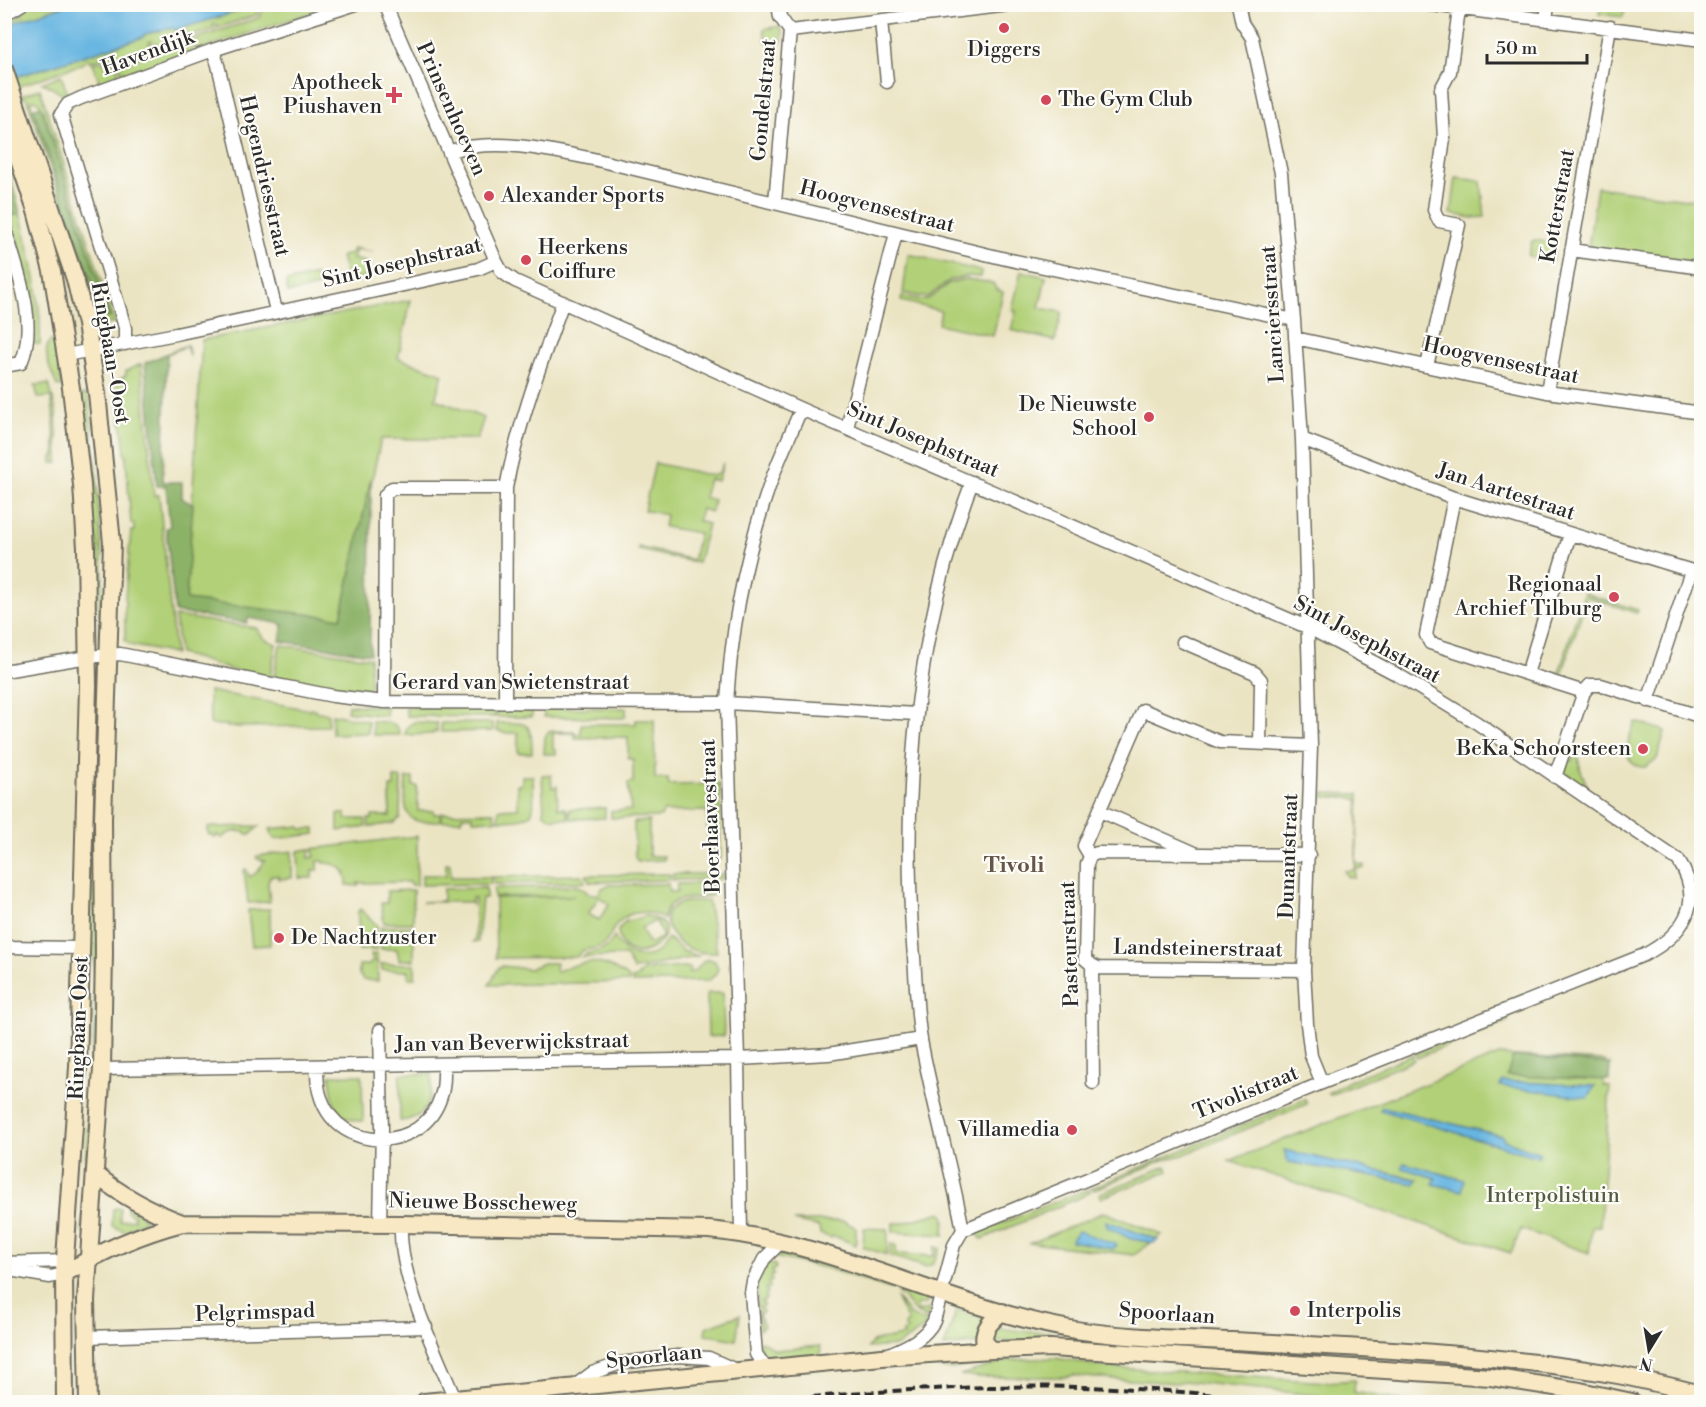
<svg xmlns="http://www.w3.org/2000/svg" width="1706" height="1407" font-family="'Libre Bodoni',serif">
<rect width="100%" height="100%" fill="#fdfcf7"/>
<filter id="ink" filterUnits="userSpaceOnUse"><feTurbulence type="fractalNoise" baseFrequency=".0167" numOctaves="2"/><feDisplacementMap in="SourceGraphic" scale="12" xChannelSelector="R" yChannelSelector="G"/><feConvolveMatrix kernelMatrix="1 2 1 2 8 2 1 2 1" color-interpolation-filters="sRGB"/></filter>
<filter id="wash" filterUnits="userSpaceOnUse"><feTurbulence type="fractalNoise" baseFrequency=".008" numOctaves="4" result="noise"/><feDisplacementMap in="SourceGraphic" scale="24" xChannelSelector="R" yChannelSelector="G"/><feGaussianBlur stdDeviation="1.35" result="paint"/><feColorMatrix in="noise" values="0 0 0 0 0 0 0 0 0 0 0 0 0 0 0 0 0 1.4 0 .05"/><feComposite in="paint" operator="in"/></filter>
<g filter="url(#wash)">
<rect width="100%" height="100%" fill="#ebe4c3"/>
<path fill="#b1d077" stroke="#6e7e51" stroke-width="1.5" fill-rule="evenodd" d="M30 5H66L5 26 4 22 23 15 21 9Z
M252 5H263L256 15 217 28 216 24 213 25 214 29 158 48 156 43 152 44 151 41 149 42 151 50 119 61 101 58 90 62 89 59 82 64 5 91V83L19 76 143 37 145 34 172 28 175 30 233 13Z
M267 5H334L196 51 192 40 258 18Z
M1600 5H1625L1623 17 1599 14Z
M780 26 783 33 782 43 766 42 764 29Z
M189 41 193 52 123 76 119 64Z
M101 61 116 64 120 77 100 84 93 63Z
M61 75 68 95C58 95 52 85 42 83Z
M40 89 115 323 103 325 27 99 25 97 5 104 4 101ZM34 100 39 103 43 110 110 317 87 268 30 101Z
M1456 178 1481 181 1485 217 1472 218 1451 214Z
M1597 187 1701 201V263L1588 248Z
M4 193 12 216 20 213C31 256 42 299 40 344H34V307L30 282 5 199Z
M1535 240 1551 243V247L1555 248 1554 261 1528 256 1532 241Z
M353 248 373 252 356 249 353 259 369 263 366 275 368 276 347 281 341 256 351 254Z
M908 254 981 271 980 277 969 276 950 280 929 296 923 297 903 293Z
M1021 271 1046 277 1039 308 1062 312 1055 341 1011 330 1016 311 1012 310Z
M316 275 319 287 288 293 286 282Z
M966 279 993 283 996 289 1003 292 993 336 938 324 941 311 901 301 902 296 923 300 930 298 949 283Z
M411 300 398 358 443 374 435 399 484 418 477 439H381L341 618 186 601 202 340Z
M50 341H55L62 387 57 386C52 373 41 353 50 341Z
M141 364 154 495H159L175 654 130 645 125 641V597L131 531H134V524H131L126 459 116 382 126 375V371Z
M49 384 56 411 58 463H52V457L55 456 54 421 51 397 38 398 35 385Z
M88 394 96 465 103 576 100 643 97 545 96 536 91 523 77 395Z
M655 463 713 476 719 473 723 463 718 481 709 479 704 497 714 500 711 512 701 509 698 521 708 524 698 563 638 550V547L693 560 699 533 664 527 666 515 644 510Z
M1584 593 1638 610 1637 613 1587 597 1562 674 1559 673Z
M175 616 256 628 264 639 276 644 270 677 228 669 199 659 179 654Z
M280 645 370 658V687L365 691H354L274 677Z
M92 691H96L94 820 99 851 96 1020 86 1233H82L92 1048 94 966 89 924V849H94V846H89Z
M209 691 310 710 311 708 315 709V711L328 714V726L227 727V725H212L210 723Z
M348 705 386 707V716L347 711Z
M405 707 497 708 493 717 407 716Z
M500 708H532V717H495Z
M544 708H626V716L623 718 544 717Z
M332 714 368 721V733L332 734Z
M636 720H654L655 779H668L669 785 720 784 721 859 708 860 707 811 663 812 661 817 611 818V811L631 810 628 783 633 782V759H628V737L575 738V734H581V724H636Z
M372 721C385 723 397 719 400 735H373Z
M414 722 437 723V732H433V734L405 735 407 727Z
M1636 722 1665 731 1657 759 1645 767C1619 767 1628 736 1636 722Z
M441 723H493V731L441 732Z
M497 723C528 723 532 720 532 753H518V733H502L501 731H497Z
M553 731H574V733H553V749L556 750V754H544L545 737 549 732Z
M1574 753 1577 754 1581 771 1588 788 1564 772 1568 760 1572 761Z
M542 775H551L552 788 557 786 558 808H566V811H568V819L551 818 544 813Z
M522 776H533C533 815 541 819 498 820L499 809 518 808 517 785 522 784Z
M394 778H401L400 818 394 823 369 827 368 819H372V816H390V787H394Z
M406 778H413V786H417L418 811H434V814H440V821C433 821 422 823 415 820 401 816 406 789 406 778Z
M1324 793 1359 794 1356 864 1364 865V868L1356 869 1355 878 1349 877 1344 871 1355 870 1359 800 1348 797H1323Z
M605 808V818L570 819V809Z
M494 812 495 820H473V816H462L461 820 442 821V813Z
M338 814H346V819H365L366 827 338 831Z
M649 821V856H664V860L638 861 635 858 634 822Z
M259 826 250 835C240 829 231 830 222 838L217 835 215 838 208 834V827Z
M300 826 301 829H315V834L274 839 270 829Z
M417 836V885H410L409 882 358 883V886L347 885C348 870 338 863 324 863L323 861H318V870H312V878H299L298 851 310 849 309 858 315 857 312 849Z
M292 851V878L279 879V876H270L268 883 270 902 248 903 244 870 246 869 250 877 257 872 265 861 256 858 257 856Z
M446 863H450L451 877H491V884L422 885V875H446Z
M670 874V880L590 882 586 875Z
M673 874H722V879L673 880Z
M582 875 585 882 494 884V877Z
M709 883 714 886 713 894C696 903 668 890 664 919 650 910 629 909 617 924 611 930 611 938 604 944 595 952 582 945 577 957L496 958 495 898 574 896 494 897V888L574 886 581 887 589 894H599L602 888 609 885 668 884 669 892H677V884ZM599 897 609 904 599 920 588 914Z
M486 888V898H482L478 942H473L475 939V898H472V905L470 902H422L441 901 443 899V889Z
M413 890V923H384L381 903H387V891Z
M708 901 717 952C680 960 647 915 680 903 689 900 699 901 708 901Z
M270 909V945L252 946 248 910Z
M360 909 377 925V950H359L358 912Z
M646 916C701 927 622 983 618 930L625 922ZM656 921 663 937 649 944 641 928Z
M381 927H414V960H399L397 949H381Z
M614 937C628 962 655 964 668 938L683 951 698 956 633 970 626 956 581 957C592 947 602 958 614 937Z
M377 954 378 981 363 980 359 974V965H369L373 961 371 955Z
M708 959 715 961 718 969 715 975 708 981 632 983V979L636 978 644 970 685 967 690 968 689 973C700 971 699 962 708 959Z
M543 963H556L555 969 558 971C590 958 602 959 629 978V982L489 985 499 967 502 966 529 969Z
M381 964H415V978H409V971L382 970Z
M707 993H723L724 1036 708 1037Z
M1508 1015 1510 1017 1508 1021 1417 1058 1415 1054Z
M1412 1055 1414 1060 1330 1095 1328 1093 1351 1080Z
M1499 1055 1605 1061 1604 1086 1610 1087 1600 1226H1592L1589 1253 1521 1229 1511 1253 1229 1161ZM1383 1107 1503 1136V1140L1540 1154 1380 1109ZM1285 1151 1417 1179 1415 1184 1288 1162ZM1403 1164 1463 1180 1462 1190 1433 1184 1436 1178Z
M400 1074H432C431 1098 430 1118 400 1121Z
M330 1075H362L363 1121C333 1121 332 1099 330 1075Z
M1305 1099 1307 1104 1183 1155 1164 1160 1093 1190 1091 1188Z
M1166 1166 1168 1171 1101 1198 1099 1194Z
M1088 1189 1090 1192 1079 1198 982 1239 976 1233Z
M127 1204 146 1219 126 1232 112 1226 113 1209 120 1208V1221L134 1219V1216L127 1211Z
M942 1212 945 1219 944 1235 893 1232V1223H902Z
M1104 1212 1162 1235 1134 1255 1031 1243Z
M793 1221H844L856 1228V1245L834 1236 832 1238 820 1234 819 1227Z
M864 1228 888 1229 887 1255 863 1247Z
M891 1244 896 1245V1254L934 1256 935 1247 940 1248 933 1264 925 1267 890 1256Z
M782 1253H795L892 1285 891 1289 826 1268 774 1257Z
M767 1263 775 1265 776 1268 772 1271 774 1275 770 1277 772 1281 768 1283 770 1287 766 1289 768 1293 765 1295 766 1299 762 1301 764 1305 761 1308 763 1312 759 1314 764 1326 759 1330 756 1279Z
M899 1288C909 1291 921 1293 928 1303L916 1306 918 1312 929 1309 928 1318C905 1310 913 1304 897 1292Z
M896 1297 910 1315 927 1322 923 1329 897 1346 868 1348 873 1341 904 1336 903 1332 907 1330 904 1325 908 1322Z
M957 1309 985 1318 979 1343 944 1347Z
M740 1315 736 1340 705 1334 706 1327Z
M997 1328 1030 1332H1050V1336L1053 1337V1341L995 1342 992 1341 991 1331Z
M762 1341 775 1350 820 1346 821 1353 815 1359C793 1360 764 1370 759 1342Z
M1006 1356C987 1360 957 1374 938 1367L940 1360Z
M1056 1358 1105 1367 1326 1382 1355 1380 1354 1392 1410 1402H1344L1314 1395 1184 1381 1176 1383 1084 1377 1074 1375 1065 1377H980L960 1375 1010 1360Z"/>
<path fill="#8cb268" stroke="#5c6e4a" stroke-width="1.5" d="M41 106 110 318H106L87 268 33 109Z
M4 154 20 213 13 216 5 193Z
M187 345 190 357 186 346 167 354 163 482H182V499L193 504 186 600 341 618 371 478 370 654 280 641 283 624 248 618 247 623 175 612 166 528 170 527 166 486H157L145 363Z
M1513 1056 1610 1064 1609 1080 1507 1076Z"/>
<path fill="#66b5e1" stroke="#487086" stroke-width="1.5" d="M66 5H252L233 13 175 30 172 28 145 34 143 37 19 76 5 83V76L17 72 16 69 5 73 4 26Z
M1502 1081 1595 1086 1588 1098 1500 1086Z
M1383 1107 1503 1136 1504 1140 1540 1153 1538 1157 1380 1110Z
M1284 1150 1413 1179H1418L1415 1184 1288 1162Z
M1404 1163 1464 1180 1462 1191 1433 1184 1436 1178 1402 1168Z
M1106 1221 1158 1240 1154 1243 1131 1239 1107 1227Z
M1078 1231 1117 1245 1113 1249 1071 1241Z"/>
</g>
<g filter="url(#ink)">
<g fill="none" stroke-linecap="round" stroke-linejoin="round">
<g stroke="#6e6c60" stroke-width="15">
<path id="street" d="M385 4 496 261 502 272 515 281 801 409 1309 628 1398 675 1477 723 1678 860C1706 902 1683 935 1644 955L1322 1083 963 1230 954 1245 934 1321C924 1339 907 1346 889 1354
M1238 4 1242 23 1252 38 1281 173 1294 320 1302 439 1311 746 1304 970 1307 1024 1311 1056 1322 1083
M1424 4 1702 40
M12 10 22 4
M1546 20 1548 4
M881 21 887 82
M790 31 1018 4
M213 50 218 65 276 311
M450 151C498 138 546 149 593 159L1006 259 1294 320
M775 202 790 31 780 17 778 4
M4 225C16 268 39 321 21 363L4 366
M1571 250 1702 268
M1295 338 1547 392 1702 413
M125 344V328L120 310 61 114 68 104 81 98 213 50 356 4
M66 355 176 334 478 269 496 261
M1427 366 1459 225 1439 221 1434 210 1444 138 1441 89 1450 72 1459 10
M1547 392 1610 27
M847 428 896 233
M1302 439 1454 498 1702 574
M1454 498 1426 635 1430 643 1527 674 1570 534
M1183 642 1255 673 1261 680 1260 744
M4 671 88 657 120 654 333 696 384 702 727 703 916 714
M1527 674 1584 692
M1648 701 1691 571
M384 702 385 495 392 488H506
M505 702 506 488C518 424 541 363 563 302
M1555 777 1584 692 1590 685H1601L1702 717
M1100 811 1195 853
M1090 856 1097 853 1309 855
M4 947 81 948
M1092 965 1098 968 1304 970
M317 1066C317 1077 317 1088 321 1098 340 1154 424 1153 441 1096 445 1086 444 1075 444 1064
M102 1069 738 1059 828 1054 921 1039
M1093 1083 1092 965 1085 959 1087 864 1090 856 1084 846 1143 710 1220 742 1311 746
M380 1224 382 1129 380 1030
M401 1224C398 1275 435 1351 455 1399
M963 1230C951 1167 933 1104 921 1040 916 1009 916 977 913 945 902 789 916 629 972 482
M741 1233 738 1059 727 703C731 631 745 558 768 490 777 462 790 436 801 409
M4 1263 65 1261
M4 1269 50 1277 64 1274
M86 1337 426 1327
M767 1370 756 1354 751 1293 753 1281 764 1259 781 1242
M573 1387 592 1373 621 1363 678 1356 709 1358 738 1371"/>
</g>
<g stroke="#6e6c60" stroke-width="20">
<path id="secondary" d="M4 69 75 279 86 324 97 393 112 543 103 819 104 953 102 1069 86 1300 88 1402
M4 115 36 211 52 271 71 388 82 485 86 548 88 686 78 1067 64 1274 65 1402
M95 1174C122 1196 150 1211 182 1223
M64 1274C101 1251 140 1234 182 1223L401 1224 709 1230C836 1242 950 1309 1076 1330 1141 1340 1208 1339 1273 1343 1387 1349 1500 1355 1612 1374 1642 1379 1672 1387 1702 1394
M992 1350 985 1343C981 1330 993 1319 1002 1312
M424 1402 882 1357 992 1350 1051 1348 1491 1377 1580 1391 1632 1402"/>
</g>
<use href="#street" stroke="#fff" stroke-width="12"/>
<use href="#secondary" stroke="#f8e8c3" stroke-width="16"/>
<path stroke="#2b2b2b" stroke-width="4" stroke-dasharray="9 4.5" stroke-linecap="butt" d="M758 1402C929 1385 1102 1378 1274 1402"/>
</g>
</g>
<g fill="#d1495b" stroke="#fdfcf7" stroke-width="2">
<circle cx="1004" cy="28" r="6"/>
<path d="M391 86h6v6h6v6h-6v6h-6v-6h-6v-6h6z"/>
<circle cx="1046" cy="100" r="6"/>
<circle cx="489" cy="196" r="6"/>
<circle cx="526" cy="260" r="6"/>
<circle cx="1149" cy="417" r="6"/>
<circle cx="1614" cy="597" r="6"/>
<circle cx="1643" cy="749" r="6"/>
<circle cx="279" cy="938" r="6"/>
<circle cx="1072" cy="1130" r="6"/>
<circle cx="1295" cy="1311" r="6"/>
</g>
<g text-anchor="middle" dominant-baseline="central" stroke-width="4.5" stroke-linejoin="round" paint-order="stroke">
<g font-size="21" fill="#2b2b2b" stroke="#fdfcf7" text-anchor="end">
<text x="1004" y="50" text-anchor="middle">Diggers</text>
<text x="382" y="83">Apotheek<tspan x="382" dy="24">Piushaven</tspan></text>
<text x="1058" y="100" text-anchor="start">The Gym Club</text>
<text x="501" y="196" text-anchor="start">Alexander Sports</text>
<text x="538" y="248" text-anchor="start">Heerkens<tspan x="538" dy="24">Coiffure</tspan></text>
<text x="1137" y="405">De Nieuwste<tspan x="1137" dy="24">School</tspan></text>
<text x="1602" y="585">Regionaal<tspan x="1602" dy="24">Archief Tilburg</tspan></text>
<text x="1631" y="749">BeKa Schoorsteen</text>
<text x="291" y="938" text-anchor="start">De Nachtzuster</text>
<text x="1060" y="1130">Villamedia</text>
<text x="1307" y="1311" text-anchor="start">Interpolis</text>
</g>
<g font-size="21" fill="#2b2b2b" stroke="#fdfcf7">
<text transform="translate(148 53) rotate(-20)">Havendijk</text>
<text transform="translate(764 100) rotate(-85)">Gondelstraat</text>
<text transform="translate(451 109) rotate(66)">Prinsenhoeven</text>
<text transform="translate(264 176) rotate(77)">Hogendriesstraat</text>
<text transform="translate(1558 206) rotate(-80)">Kotterstraat</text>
<text transform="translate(877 207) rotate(14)">Hoogvensestraat</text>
<text transform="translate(402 263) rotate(-13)">Sint Josephstraat</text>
<text transform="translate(1273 314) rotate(-94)">Lanciersstraat</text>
<text transform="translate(110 353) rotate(80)">Ringbaan-Oost</text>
<text transform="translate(1501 361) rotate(12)">Hoogvensestraat</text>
<text transform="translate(923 440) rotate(23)">Sint Josephstraat</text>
<text transform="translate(1506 492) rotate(18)">Jan Aartestraat</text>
<text transform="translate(1367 640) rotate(28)">Sint Josephstraat</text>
<text x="511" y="683">Gerard van Swietenstraat</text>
<text transform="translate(711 816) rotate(-92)">Boerhaavestraat</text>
<text transform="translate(1289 856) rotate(-88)">Dunantstraat</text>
<text transform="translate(1070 944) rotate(-92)">Pasteurstraat</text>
<text transform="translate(1198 949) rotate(1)">Landsteinerstraat</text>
<text transform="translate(79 1028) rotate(-88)">Ringbaan-Oost</text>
<text transform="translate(512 1043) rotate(-1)">Jan van Beverwijckstraat</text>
<text transform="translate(1246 1093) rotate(-22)">Tivolistraat</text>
<text transform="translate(483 1203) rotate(1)">Nieuwe Bosscheweg</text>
<text transform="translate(255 1313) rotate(-2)">Pelgrimspad</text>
<text transform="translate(1167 1314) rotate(4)">Spoorlaan</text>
<text transform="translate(654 1357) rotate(-6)">Spoorlaan</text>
</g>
<g font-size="21" fill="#535d42" stroke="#fdfcf7">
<text x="1553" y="1196">Interpolistuin</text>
</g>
<g font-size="22" font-weight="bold" fill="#66564a" stroke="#fdfcf7">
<text x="1014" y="865">Tivoli</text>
</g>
</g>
<rect width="1706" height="1407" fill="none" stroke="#fdfcf7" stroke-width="24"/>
<g transform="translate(1649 1350) rotate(191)" stroke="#fdfcf7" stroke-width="4.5" paint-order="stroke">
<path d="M0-4.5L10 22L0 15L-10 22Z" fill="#2b2b2b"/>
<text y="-9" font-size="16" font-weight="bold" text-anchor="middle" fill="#2b2b2b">N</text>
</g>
<path d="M1487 54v9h100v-9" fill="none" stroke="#2b2b2b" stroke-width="3"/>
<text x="1496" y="54" font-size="18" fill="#2b2b2b" stroke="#fdfcf7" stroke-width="4.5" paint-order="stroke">50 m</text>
</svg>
